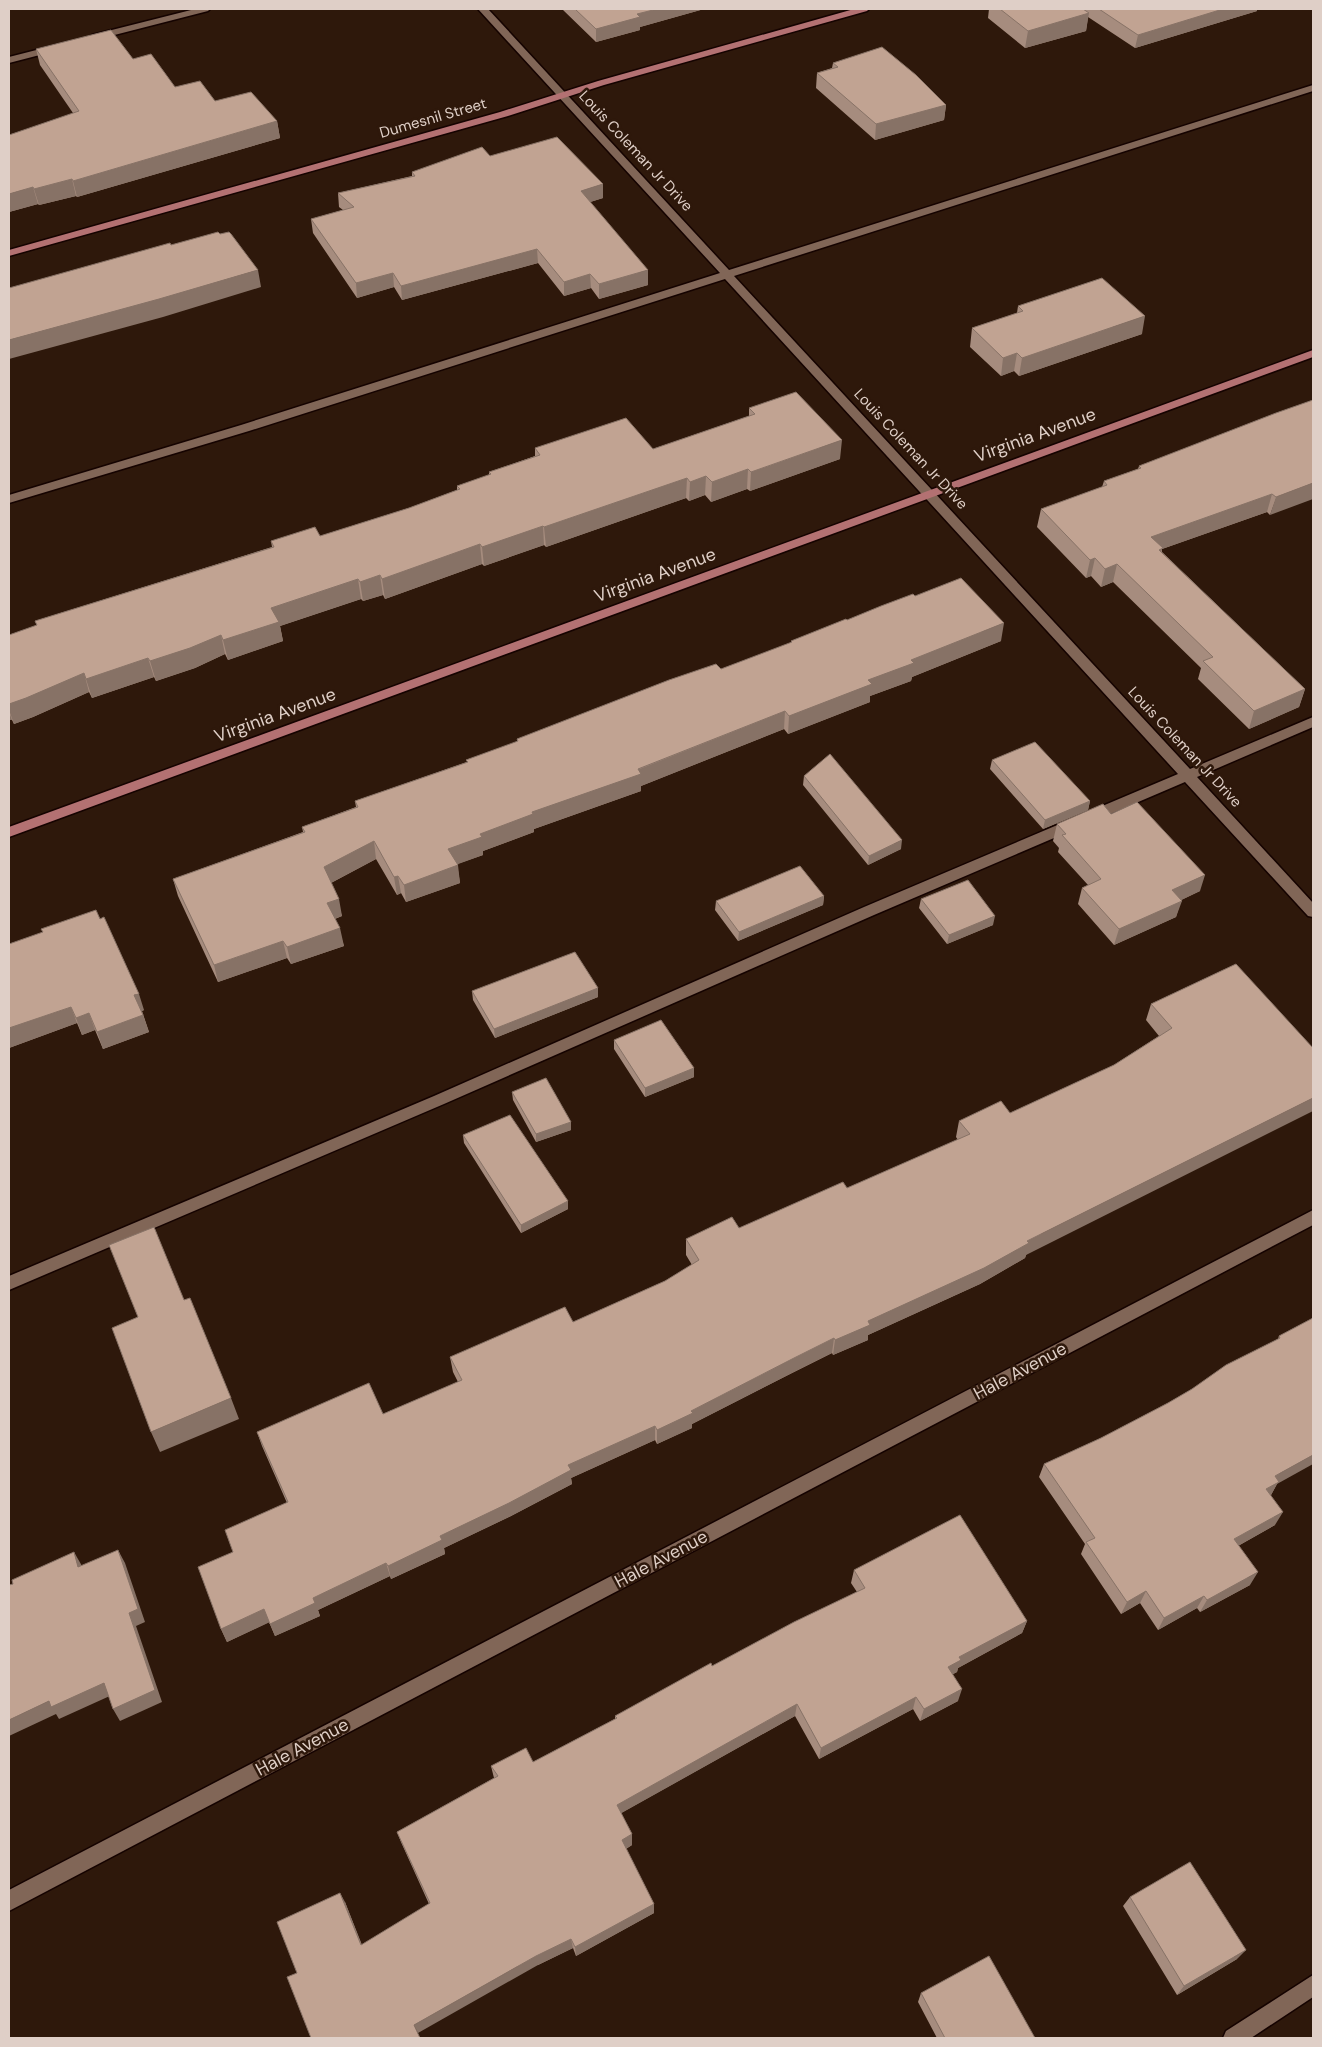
<svg xmlns="http://www.w3.org/2000/svg" width="1322" height="2047" font-family="'DM Sans',sans-serif">
<rect width="100%" height="100%" fill="#2e180b"/>
<g fill="none" stroke-linecap="round" stroke-linejoin="round">
<g stroke="#150300" stroke-width="3">
<path id="minor" d="M195 9H210L208 11 95 40 90 37 92 35Z
M478 9H488L729 270 1313 85V91L734 276 1190 769 1313 717V727L1197 777 1313 903V917L1308 916 1185 782 874 915 444 1104 9 1290V1276L434 1096 864 907 1178 774 725 279 249 431 9 503V495L241 425 720 273Z
M56 45 61 48 59 50 9 63V57Z
M1313 1210V1225L9 1911V1890Z
M1313 1975V1997L1251 2038H1223L1226 2031Z"/>
</g>
<g stroke="#150300" stroke-width="3">
<path id="major" d="M854 9H869L867 11 604 85 508 116 9 256V250L500 112 598 81Z
M1313 350V357L9 837V827Z"/>
</g>
<use href="#minor" fill="#816657" fill-rule="evenodd"/>
<use href="#major" fill="#b37172" fill-rule="evenodd"/>
</g>
<path fill="#a68c7e" d="M562 9H704L640 27V30L596 42Z
M989 9H1257V11L1135 48 1088 17 1086 31 1025 48 988 18Z
M36 49 175 87 215 101 277 121 280 138 77 197 76 196 39 205 38 204 9 212 73 113 40 65Z
M833 63 946 105 944 120 875 140 816 88 817 73 832 68Z
M490 156 603 198 590 202 648 285 599 299 591 288 564 296 538 263 402 300 394 287 357 298 313 233 311 219 343 210 339 207 338 193 412 176V172Z
M1018 306 1142 334 1019 376 1014 371 1001 376 970 347 972 328 1017 313Z
M1313 400 1270 515 1267 512 1162 549V552L1305 689 1299 707 1249 729 1198 679 1201 668 1113 582 1101 587 1091 576 1086 578 1037 527 1041 509 1102 487 1104 481 1138 469 1139 466Z
M749 408 840 459 750 491 747 489 711 502 705 495 689 501 686 498 546 547 544 545 484 566 482 564 385 599 383 595 363 601 361 599 280 626 283 641 228 660 225 654 195 668 156 681 154 677 92 698 89 692 33 717 14 724 12 720H9V635L37 626 35 621 272 547 271 541 320 536 409 508 457 490V486L489 475V472L535 456V448L653 449 749 416Z
M915 596 1001 641 912 677 911 681 870 696V702L788 734 784 729 641 786V791L534 829V832L483 851V855L457 864 460 883 406 902 401 893 397 895 376 859 331 883 342 916 335 919 344 946 291 964 287 958 218 982 178 896 173 879 303 832 302 827 356 807 355 801 467 762 466 760 517 742V739L721 669 791 643V641Z
M992 760 1090 801 1088 810 1043 829 990 769Z
M804 776 901 849 868 865 803 785Z
M1111 814 1200 891 1181 900 1176 917 1114 945 1078 904 1082 888 1088 885 1058 852 1059 848 1053 841 1057 824Z
M824 896 823 905 738 941 715 910 716 901Z
M921 899 993 925 947 944 919 908Z
M9 944 144 1010 142 1011 149 1032 103 1049 95 1030 82 1035 77 1023 9 1048Z
M1236 964 1026 1255 1025 1258 980 1284 868 1335V1340L833 1355 832 1353 792 1373 692 1424V1428L657 1444 655 1440 571 1478 572 1484 511 1516 444 1548 445 1554 391 1579 390 1576 318 1610 320 1616 275 1636 269 1622 227 1642 221 1629 233 1552 287 1503 262 1446 257 1432 383 1414 458 1382 453 1372 450 1357 573 1322 665 1281 692 1265 686 1255V1239L739 1228 847 1188 958 1140 956 1137 959 1121 1010 1113 1114 1065 1159 1036 1146 1020 1151 1004Z
M598 988V997L495 1038 473 1000 472 991Z
M614 1040 694 1068V1077L645 1097 614 1049Z
M512 1092 571 1122V1130L536 1142 513 1100Z
M463 1135 568 1201V1209L521 1233 464 1143Z
M1313 1318 1277 1484 1271 1495 1275 1525 1238 1546 1250 1585 1200 1612 1197 1608 1158 1630 1140 1603 1121 1614 1081 1554 1085 1544 1039 1477 1044 1464 1101 1438 1168 1403 1278 1339 1279 1336Z
M854 1570 1027 1621 1022 1633 958 1668 957 1672 953 1674 958 1701 920 1721 913 1709 819 1759 795 1716 621 1813 632 1834V1845L626 1849 654 1904V1913L576 1956 573 1948 538 1965 297 1973 345 1902 362 1945 429 1904 401 1842 397 1832 494 1778 491 1766 533 1762 615 1719V1716L857 1592 851 1583Z
M1130 1897 1237 1959 1177 1995 1123 1906Z
M921 1993 1035 2038H937L918 2002Z"/>
<path fill="#877266" d="M657 9H704L640 27V30L596 42V29L637 14Z
M1223 9H1257V11L1135 48 1138 35Z
M1089 13 1086 31 1025 48 1028 31Z
M946 105 944 120 875 140 876 124Z
M277 121 280 138 77 197 73 181Z
M72 179 76 196 39 205 34 189Z
M603 184V198L581 205V191Z
M33 187 38 204 9 212V194Z
M537 249 538 263 402 300 401 286Z
M258 270 261 287 163 317 9 359V340Z
M648 270V285L599 299V284Z
M393 273 394 287 357 298 356 283Z
M590 274 591 288 564 296V282Z
M1145 316 1142 334 1019 376 1022 358Z
M1017 353 1014 371 1001 376 1003 358Z
M842 440 840 459 750 491 751 472Z
M748 469 747 489 711 502 712 482Z
M706 476 705 495 689 501 690 482Z
M687 478 686 498 546 547 544 527Z
M1313 483V499L1270 515 1276 497Z
M1272 494 1267 512 1162 549 1158 566 1151 537Z
M543 526 544 545 484 566 482 547Z
M480 544 482 564 385 599 382 579Z
M1095 558 1091 576 1086 578 1090 560Z
M1117 564 1113 582 1101 587 1105 569Z
M380 575 383 595 363 601 360 582Z
M358 579 361 599 280 626 283 641 228 660 223 640 271 608Z
M1004 623 1001 641 912 677 911 681 870 696V702L788 734 789 716 911 660Z
M221 635 225 654 195 668 156 681 150 661Z
M148 658 154 677 92 698 86 679Z
M84 673 89 692 33 717 14 724 9 710V704Z
M1305 689 1299 707 1249 729 1254 711Z
M785 711 784 729 641 786V791L534 829V832L483 851V855L450 867 448 849 480 834 532 812Z
M9 712 12 720H9Z
M1090 801 1088 810 1043 829 1045 820Z
M902 840 901 849 868 865 869 856Z
M374 841 376 859 327 885 324 867Z
M458 865 460 883 406 902 404 885Z
M1205 875 1200 891 1167 907 1172 890Z
M398 876 401 893 397 895 394 877Z
M824 896 823 905 738 941 739 932Z
M339 899 342 916 331 920 327 903Z
M1182 901 1176 917 1114 945 1119 929Z
M995 916 993 925 947 944 949 935Z
M340 928 344 946 291 964 287 947Z
M283 941 287 958 218 982 214 965Z
M598 988V997L495 1038 494 1029Z
M139 994 144 1010 140 1012 134 995Z
M71 1007 77 1023 9 1048V1028Z
M89 1013 95 1030 82 1035 76 1018Z
M143 1015 149 1032 103 1049 97 1032Z
M694 1068V1077L645 1097V1088Z
M1313 1098V1111L1026 1255 1025 1258 980 1284 868 1335V1340L833 1355 835 1340 868 1321 1027 1241Z
M571 1122V1130L536 1142V1134Z
M568 1201V1209L521 1233V1225Z
M834 1338 832 1353 792 1373 692 1424V1428L657 1444V1430L691 1411 794 1358Z
M231 1398 239 1419 160 1452 151 1432Z
M655 1426V1440L571 1478 572 1484 511 1516 444 1548 445 1554 391 1579 388 1566 440 1536 568 1465Z
M1313 1455V1464L1277 1484 1271 1495 1258 1502 1266 1489 1275 1476Z
M1283 1512 1275 1525 1227 1552 1234 1539Z
M118 1550 125 1563 145 1622 136 1626 162 1702 120 1721 113 1709 129 1613Z
M74 1552 82 1566 78 1567Z
M386 1563 390 1576 318 1610 320 1616 275 1636 270 1624 313 1598Z
M1258 1572 1250 1585 1200 1612 1207 1600Z
M1146 1591 1140 1603 1121 1614 1127 1602Z
M1204 1596 1197 1608 1158 1630 1164 1618Z
M264 1609 270 1622 227 1642 221 1629Z
M1027 1621 1022 1633 958 1668 957 1672 944 1679 948 1667 959 1657Z
M104 1683 112 1695 59 1719 56 1714 9 1736V1720L49 1701Z
M962 1689 958 1701 920 1721 924 1709Z
M916 1697 913 1709 819 1759 821 1748Z
M797 1704 795 1716 618 1815 617 1805Z
M632 1834V1845L622 1851V1840Z
M340 1893 345 1902 365 1954 361 1945Z
M654 1904V1913L576 1956 575 1947Z
M571 1939 573 1948 538 1965 418 2033 414 2025 536 1956Z
M1246 1950 1237 1959 1177 1995 1184 1986Z"/>
<path fill="#c1a392" stroke="#877266" d="M575 9H657L637 14 640 17 596 29Z
M1000 9H1083L1089 13 1028 31Z
M1099 9H1223L1138 35Z
M111 30 133 59 151 54 175 87 200 81 215 101 251 92 277 121 73 181 72 179 34 189 33 187 9 194V135L79 111 36 49Z
M882 47 916 75 946 105 876 124 817 73 838 67 833 63Z
M557 137 603 184 581 191 648 270 599 284 590 274 564 282 537 249 401 286 393 273 356 283 311 219 354 207 338 193 415 176 412 172 482 147 490 156Z
M218 232 220 234 229 232 231 234 258 270 159 299 9 340V288L170 243 171 245Z
M1102 278 1145 316 1022 358 1017 353 1003 358 972 328 1023 311 1018 306Z
M796 392 842 440 751 472 748 469 712 482 706 476 690 482 687 478 544 527 543 526 482 547 480 544 382 579 380 575 360 582 358 579 271 608 279 622 223 640 221 635 190 648 150 661 148 658 86 679 84 673 26 698 9 704V635L37 625 35 621 274 547 271 541 315 527 320 536 409 508 460 489 457 486 491 474 489 472 540 455 535 448 626 418 653 449 755 414 749 408Z
M1313 400V483L1276 497 1272 494 1151 537 1163 548 1159 550 1305 689 1254 711 1203 661 1213 657 1117 564 1105 569 1095 558 1090 560 1041 509 1107 485 1104 481 1141 468 1139 466 1276 413Z
M961 578 1004 623 911 660 914 663 868 680 872 684 789 716 785 711 638 769 641 774 532 812 533 814 480 834 482 837 448 849 458 865 404 885 398 876 394 877 374 841 324 867 339 899 327 903 340 928 287 947 283 941 214 965 173 879 305 832 302 827 358 807 355 801 468 762 466 760 518 741 517 739 669 680 716 664 721 669 792 642 791 641 846 619 847 620 881 606 913 594 915 596Z
M1035 742 1090 801 1045 820 992 760Z
M830 754 902 840 869 856 804 776Z
M1137 802 1205 875 1172 890 1182 901 1119 929 1082 888 1101 879 1062 835 1066 834 1057 824 1103 804 1111 814Z
M800 866 824 896 739 932 716 901Z
M968 880 995 916 949 935 921 899Z
M96 910 100 919 104 917 139 994 134 995 143 1015 97 1032 89 1013 76 1018 71 1007 9 1028V944L43 932 41 929Z
M575 952 598 988 494 1029 472 991Z
M1236 964 1313 1048V1098L1027 1241 1029 1243 984 1268 868 1321 870 1325 835 1340 834 1338 794 1358 691 1411 693 1413 657 1430 655 1426 568 1465 571 1470 509 1503 440 1536 442 1540 388 1566 386 1563 313 1598 315 1603 270 1624 264 1609 221 1629 198 1567 233 1552 225 1530 288 1502 257 1432 369 1383 383 1414 462 1380 450 1357 565 1307 573 1322 665 1281 699 1260 686 1239 732 1217 739 1228 843 1182 847 1188 970 1134 959 1121 1001 1101 1010 1113 1114 1065 1172 1028 1151 1004Z
M661 1020 694 1068 645 1088 614 1040Z
M546 1078 571 1122 536 1134 512 1092Z
M510 1115 568 1201 521 1225 463 1135Z
M154 1227 184 1300 190 1298 231 1398 151 1432 112 1328 138 1317 109 1245Z
M1313 1318V1455L1275 1476 1279 1482 1266 1489 1283 1512 1234 1539 1258 1572 1207 1600 1204 1596 1164 1618 1146 1591 1127 1602 1086 1542 1095 1538 1044 1464 1101 1438 1168 1403 1192 1389 1226 1365 1280 1338 1279 1336Z
M960 1515 1027 1621 959 1657 961 1660 948 1667 962 1689 924 1709 916 1697 821 1748 797 1704 617 1805 632 1834 622 1840 654 1904 575 1947 571 1939 536 1956 414 2025 420 2038H311L287 1977 297 1973 277 1922 340 1893 361 1945 430 1903 397 1832 498 1776 491 1766 526 1748 533 1762 617 1718 615 1716 711 1663 712 1666 794 1622 865 1588 854 1570Z
M118 1550 138 1609 129 1613 155 1690 113 1709 104 1683 51 1707 49 1701 9 1720V1585L13 1584 12 1580 74 1552 78 1567Z
M1190 1862 1246 1950 1184 1986 1130 1897Z
M989 1956 1035 2038H945L921 1993Z"/>
<g text-anchor="middle" dominant-baseline="central" stroke-width="5" stroke-linejoin="round" paint-order="stroke">
<g font-size="15" fill="#dfcfc7" stroke="#2e180b">
<text transform="translate(433 118) rotate(-16)">Dumesnil Street</text>
<text transform="translate(636 151) rotate(47)">Louis Coleman Jr Drive</text>
<text transform="translate(911 449) rotate(47)">Louis Coleman Jr Drive</text>
<text transform="translate(1185 747) rotate(47)">Louis Coleman Jr Drive</text>
</g>
<g font-size="18" fill="#dfcfc7" stroke="#2e180b">
<text transform="translate(1035 435) rotate(-20)">Virginia Avenue</text>
<text transform="translate(655 575) rotate(-20)">Virginia Avenue</text>
<text transform="translate(275 715) rotate(-20)">Virginia Avenue</text>
<text transform="translate(1020 1371) rotate(-28)">Hale Avenue</text>
<text transform="translate(661 1559) rotate(-28)">Hale Avenue</text>
<text transform="translate(302 1747) rotate(-28)">Hale Avenue</text>
</g>
</g>
<rect width="1322" height="2047" fill="none" stroke="#dfcfc7" stroke-width="20"/>
</svg>
